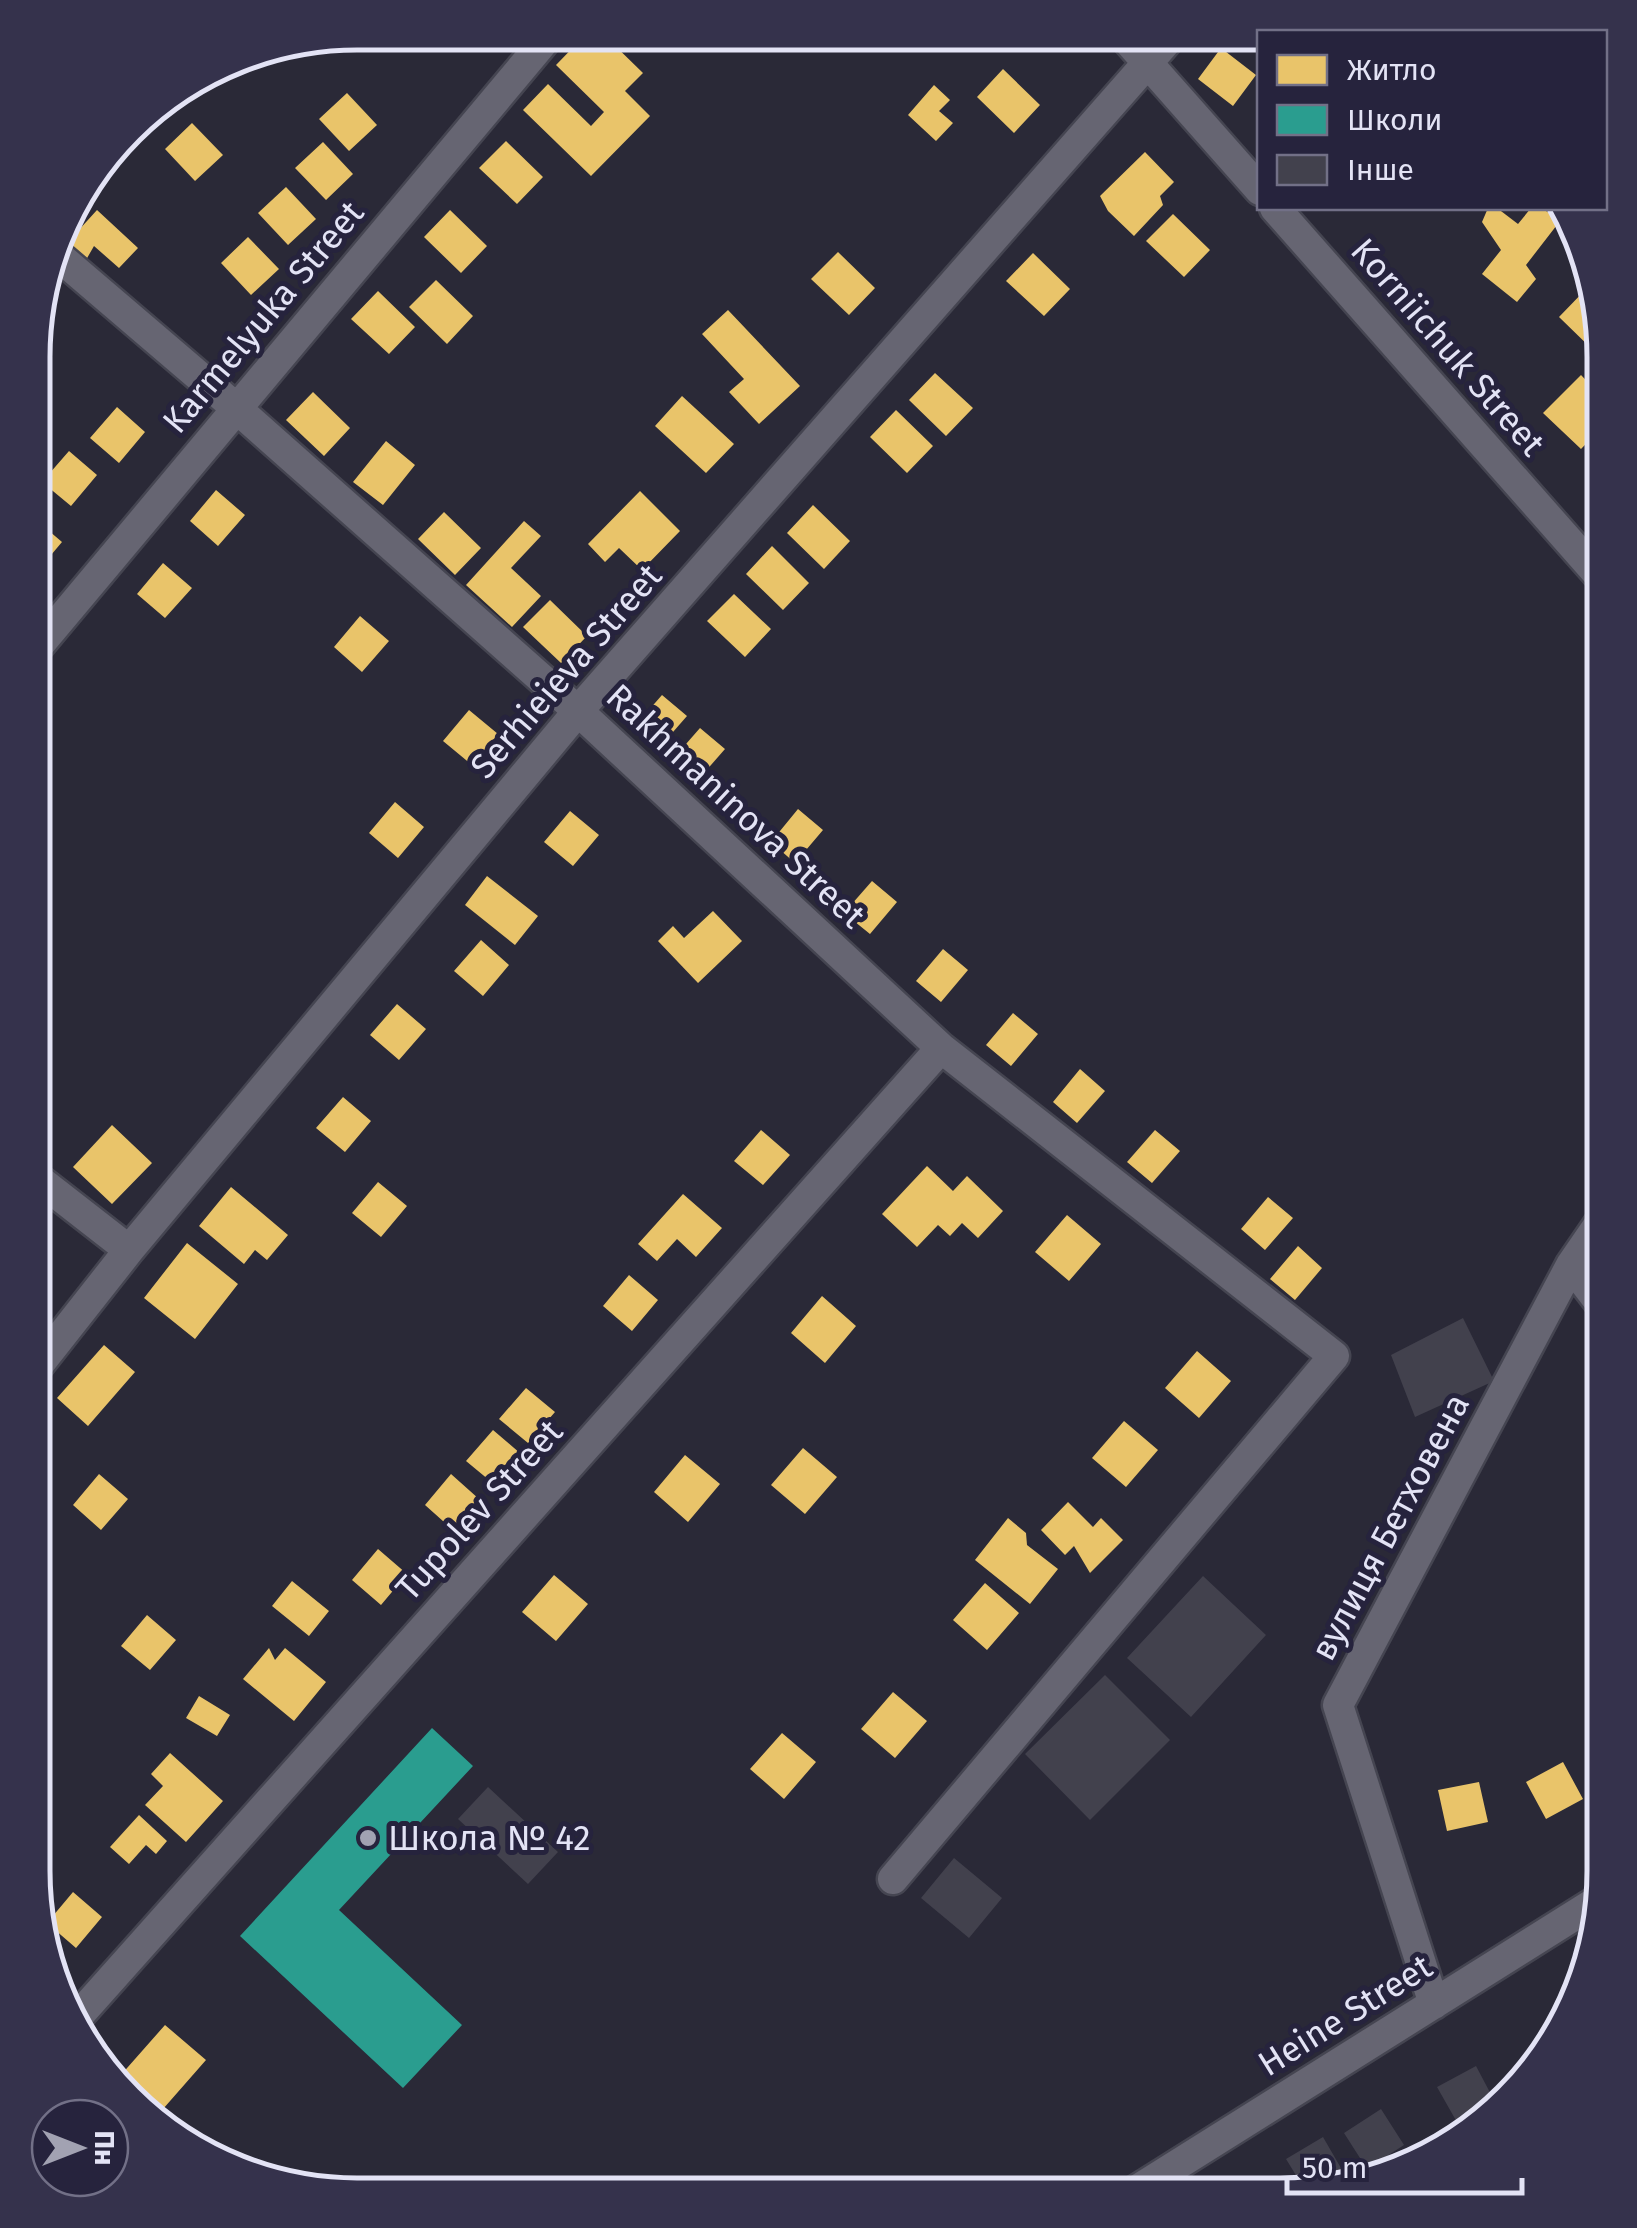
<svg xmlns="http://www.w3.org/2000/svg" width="1637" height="2228" font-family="'Fira Sans',sans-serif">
<rect width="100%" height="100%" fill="#2a2937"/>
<path fill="#e9c46a" d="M587 33H602L643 73 625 91 650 116 591 176 523 110 548 84 591 126 604 112 556 65Z
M976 34H1008L993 50Z
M1221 48 1256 75 1233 106 1198 79Z
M1003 69 1040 105 1014 133 977 97Z
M218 70 221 74 193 100 184 90Z
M934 85 950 100 939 111 953 123 936 141 908 115Z
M347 93 377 125 349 151 319 119Z
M192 123 223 155 195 181 165 149Z
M506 141 543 177 517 204 479 168Z
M323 142 353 174 326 200 295 168Z
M1145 152 1174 182 1160 196 1163 205 1134 236 1108 211 1100 196Z
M286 187 316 219 288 245 258 213Z
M1488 208H1497L1518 224 1531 208H1542L1560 221 1526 265 1536 279 1517 302 1482 274 1501 250 1482 222Z
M97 210 138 248 119 268 94 246 86 260 67 243Z
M450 210 487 246 461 273 424 237Z
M1173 214 1210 250 1184 277 1146 241Z
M248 237 279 269 251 295 221 263Z
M838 252 875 288 849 315 811 279Z
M1033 253 1070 289 1044 316 1006 281Z
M436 280 473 316 447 344 409 307Z
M1588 287 1602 347 1596 353 1559 317Z
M378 291 415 327 389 354 351 319Z
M728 310 800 386 759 424 729 392 744 379 702 334Z
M935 373 973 408 946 436 909 400Z
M1581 375 1604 399V425L1581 449 1543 413Z
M313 392 350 428 324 456 286 420Z
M682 396 734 444 706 473 655 426Z
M117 407 145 432 119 463 90 438Z
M896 410 933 446 907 473 870 437Z
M386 441 415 465 383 505 353 482Z
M1604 445V479L1587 461Z
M69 451 97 475 71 506 42 482Z
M216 490 245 515 218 546 190 521Z
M640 491 680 531 642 570 619 548 605 562 588 544Z
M813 505 850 541 824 569 787 533Z
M444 512 481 548 455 575 418 539Z
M35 519 62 542 35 574Z
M524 521 541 536 511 568 541 596 512 627 466 585Z
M772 546 809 583 783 610 746 574Z
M163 563 192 588 165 618 137 594Z
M734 594 771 629 745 657 707 621Z
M550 600 587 636 561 663 523 627Z
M360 616 389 641 362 672 334 647Z
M662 695 687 716 659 748 634 727Z
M469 710 498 734 472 765 443 741Z
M700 728 725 749 697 781 672 760Z
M395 802 424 827 398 858 369 833Z
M798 809 823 830 795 863 771 842Z
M570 811 599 835 573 866 544 842Z
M487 876 538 916 515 945 465 905Z
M872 881 897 902 870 934 844 913Z
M713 911 742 941 698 983 658 941 673 926 684 938Z
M481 940 509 965 483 996 454 971Z
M943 949 968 970 941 1002 916 981Z
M397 1004 426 1029 399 1060 370 1035Z
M1013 1013 1038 1034 1011 1066 986 1045Z
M1080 1069 1105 1091 1077 1123 1053 1102Z
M343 1097 371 1121 345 1152 316 1128Z
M112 1125 152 1163 112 1204 73 1167Z
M761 1130 790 1155 763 1185 734 1161Z
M1155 1130 1180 1151 1152 1183 1127 1162Z
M927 1166 953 1191 967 1176 1003 1211 978 1238 962 1223 950 1236 938 1225 917 1247 882 1214Z
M378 1182 407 1206 381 1237 352 1213Z
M231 1187 288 1235 267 1260 255 1250 244 1264 199 1226Z
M683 1194 722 1228 696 1257 677 1239 657 1261 638 1244Z
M1268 1197 1293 1218 1265 1250 1241 1229Z
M1067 1215 1101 1244 1069 1281 1035 1252Z
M187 1243 238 1284 195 1339 144 1298Z
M1298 1246 1322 1268 1295 1300 1270 1279Z
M629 1275 658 1300 632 1331 603 1306Z
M822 1296 856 1326 825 1363 791 1333Z
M104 1345 135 1372 88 1426 57 1398Z
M1197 1351 1231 1381 1199 1418 1165 1388Z
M526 1388 555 1412 528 1443 499 1419Z
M1124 1421 1158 1450 1126 1487 1092 1458Z
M493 1430 521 1454 495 1485 466 1461Z
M803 1448 837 1477 805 1514 771 1485Z
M685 1455 720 1484 688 1522 654 1492Z
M99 1474 128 1499 101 1530 73 1505Z
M451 1474 479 1499 453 1530 425 1505Z
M1068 1502 1093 1527 1101 1518 1123 1540 1090 1573 1074 1546 1065 1555 1041 1530Z
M1008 1518 1026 1533 1027 1545 1058 1569 1030 1604 975 1560Z
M378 1549 407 1574 381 1605 352 1580Z
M554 1575 588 1604 556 1641 522 1612Z
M292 1581 329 1611 309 1636 272 1606Z
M985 1583 1019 1613 987 1650 953 1620Z
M147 1615 176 1640 150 1670 121 1646Z
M269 1648 275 1660 285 1648 326 1682 294 1721 243 1679Z
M893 1692 927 1721 895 1758 861 1729Z
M199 1696 230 1715 217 1736 186 1718Z
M782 1733 816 1762 784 1799 750 1769Z
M170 1753 223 1801 186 1842 145 1805 163 1786 151 1774Z
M1604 1754V1796L1588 1761Z
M1563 1762 1583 1799 1546 1819 1526 1782Z
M1479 1782 1488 1822 1447 1831 1438 1790Z
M139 1815 167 1841 156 1854 146 1845 129 1864 110 1847Z
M73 1892 102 1917 76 1948 47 1923Z
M165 2025 206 2060 156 2117 120 2076Z"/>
<path fill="#2a9d8f" d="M432 1728 473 1766 339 1910 462 2025 403 2088 240 1936Z"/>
<path fill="#42414d" d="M1463 1318 1494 1381 1415 1417 1391 1355Z
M1203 1576 1266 1635 1191 1717 1127 1658Z
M1105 1675 1170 1740 1090 1820 1025 1754Z
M488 1787 558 1852 528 1884 458 1819Z
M954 1858 1002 1898 969 1938 921 1898Z
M1476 2066 1494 2100 1458 2124 1437 2087Z
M1381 2109 1404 2145 1367 2169 1344 2133Z
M1323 2137 1345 2175 1331 2184 1305 2190 1286 2159Z"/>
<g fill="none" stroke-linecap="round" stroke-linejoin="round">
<g stroke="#454551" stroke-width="35">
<path id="minor" d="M1123 35 1260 190
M1275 208 1604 581
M56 254 235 407 578 711 941 1048 1334 1356 893 1879
M35 650 551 33
M34 1176 129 1250
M1571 1265 1604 1308
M33 1372 129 1250 578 711 1172 35
M1434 2004 1338 1705 1571 1265 1604 1217
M73 2022 941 1048
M1129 2195 1602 1898"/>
</g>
<use href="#minor" stroke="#666572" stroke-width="30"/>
</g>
<circle fill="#a2a2b2" stroke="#26233d" stroke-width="4" cx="368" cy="1838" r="10"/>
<g text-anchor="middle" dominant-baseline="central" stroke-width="10" stroke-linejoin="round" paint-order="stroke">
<g font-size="35" fill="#e3e3f5" stroke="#26233d">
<text transform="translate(263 317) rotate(-50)">Karmelyuka Street</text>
<text transform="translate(1448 347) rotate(49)">Korniichuk Street</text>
<text transform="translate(566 671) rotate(-49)">Serhieieva Street</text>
<text transform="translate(736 806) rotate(43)">Rakhmaninova Street</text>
<text transform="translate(479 1510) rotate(-48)">Tupolev Street</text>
<text transform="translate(1390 1527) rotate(-62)">вулиця Бетховена</text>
<text transform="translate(1345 2015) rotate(-32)">Heine Street</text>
</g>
<g font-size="35" fill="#e3e3f5" stroke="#26233d" text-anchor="start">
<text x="388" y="1838">Школа № 42</text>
</g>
</g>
<path d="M0 0H1637V2228H0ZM357 50H1280A307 307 0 0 1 1587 357V1871A307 307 0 0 1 1280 2178H357A307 307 0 0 1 50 1871V357A307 307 0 0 1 357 50Z" fill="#35324c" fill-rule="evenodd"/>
<path fill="none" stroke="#e3e3f5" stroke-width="5" d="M357 50H1280A307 307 0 0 1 1587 357V1871A307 307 0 0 1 1280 2178H357A307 307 0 0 1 50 1871V357A307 307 0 0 1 357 50Z"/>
<rect x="1257" y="30" width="350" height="180" fill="#26233d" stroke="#727087" stroke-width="2.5"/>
<rect x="1277" y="55" width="50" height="30" fill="#e9c46a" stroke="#727087" stroke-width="2.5"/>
<text x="1347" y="80" font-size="30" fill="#e3e3f5">Житло</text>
<rect x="1277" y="105" width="50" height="30" fill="#2a9d8f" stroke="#727087" stroke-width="2.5"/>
<text x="1347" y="130" font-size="30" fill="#e3e3f5">Школи</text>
<rect x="1277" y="155" width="50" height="30" fill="#42414d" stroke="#727087" stroke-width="2.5"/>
<text x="1347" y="180" font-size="30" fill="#e3e3f5">Інше</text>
<g transform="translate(80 2148) rotate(90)"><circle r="48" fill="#26233d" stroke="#727087" stroke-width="2.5"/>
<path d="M0-8L18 38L0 25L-18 38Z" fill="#a2a2b2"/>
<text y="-15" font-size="28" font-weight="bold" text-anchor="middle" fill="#e3e3f5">Пн</text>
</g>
<path d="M1287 2178v15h235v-15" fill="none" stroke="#e3e3f5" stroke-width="5"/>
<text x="1302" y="2178" font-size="30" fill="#e3e3f5" stroke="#26233d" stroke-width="8" paint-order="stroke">50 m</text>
</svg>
